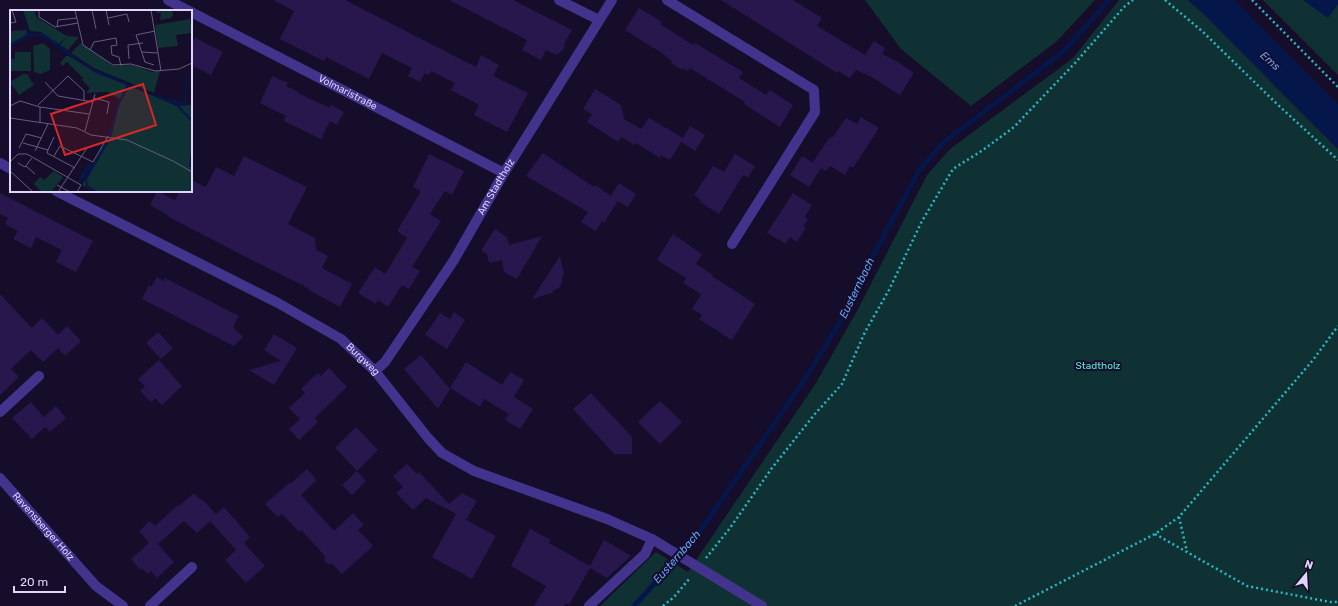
<svg xmlns="http://www.w3.org/2000/svg" width="1338" height="606" font-family="Rubik,sans-serif">
<rect width="100%" height="100%" fill="#150d29"/>
<path fill="#103134" d="M865 0H1095L1056 42 971 106 901 49Z
M1119 0H1188L1204 14 1338 149V606H600L656 552 688 572 816 383 857 311 927 175 950 149 1073 58Z
M1263 0H1338V75Z"/>
<path fill="#05164a" d="M1188 0H1235L1284 51 1338 104V149L1204 14Z
M1303 0H1338V4L1328 18Z"/>
<g fill="none" stroke-linecap="round" stroke-linejoin="round">
<path stroke="#05164a" stroke-width="5" d="M634 606 694 540 805 379 851 304 870 261 920 169 944 142 1064 51 1109 0"/>
</g>
<path fill="#28174c" d="M273 0H345L476 67 481 55 499 65 493 76 528 93 507 132 474 115 479 105 451 90 455 83 431 71 429 75 425 73 420 82 408 76 412 68 382 53 369 79 326 57 324 61 280 39 294 11Z
M449 0H513L572 30 564 44 565 46 563 50 556 55 546 50 541 60 522 50 527 40Z
M721 0H793L822 18 817 26 865 55 874 41 885 48 882 54 898 62 914 73 900 95 870 76 856 70 850 78 838 71 837 73Z
M639 8 662 22 660 24 693 45 695 43 743 72 739 78 766 95 770 90 793 105 780 127 744 104 745 102 690 68 688 71 683 68 682 70 671 63 672 61 665 56V55L625 30Z
M195 38 223 52 211 75 191 65V46Z
M272 76 288 83 286 86 299 92 298 93 330 108 331 105 344 112 337 125 330 121 321 139 284 121 286 116 260 103Z
M595 89 621 105 624 119 641 129 649 118 683 138 690 126 705 135 695 151 681 142 670 160 661 155 660 158 636 143 635 145 621 137 618 142 587 122 592 114 583 109Z
M861 117 879 128 853 168 850 166 845 175 830 166 826 171 821 168 809 187 790 175 802 156 820 167 813 162 830 137 832 138 846 118 857 124Z
M543 153 594 187 595 185 611 196 619 183 636 194 628 207 618 201 604 223 602 221 596 231 581 222 588 212 526 176Z
M429 154 464 171 452 195 445 191 430 214 441 221 412 267 420 271 409 289 402 285 388 307 378 300 376 304 358 293 375 267 385 274 407 238 397 231 421 191 413 187Z
M735 154 755 166 748 178 743 175 719 214 700 202 701 200 694 195 713 166 724 172Z
M244 156 307 187 288 224 315 238 316 250 328 256 322 268 352 284 340 307 309 290V289L303 286 304 283 302 285 244 256 167 216 168 215 150 205 157 191 175 200 180 191H191V180L206 187 216 167 234 176Z
M0 193 93 241 76 272 56 262 62 250 36 237 31 248 13 239 18 231 5 224 8 218 0 214Z
M793 193 812 205 805 217 808 220 803 226 806 228 797 242 790 237 786 244 767 233Z
M495 229 507 237 509 245 542 236 517 279 504 272 502 260 489 263 487 254 481 250Z
M673 234 702 254 696 264 713 275 712 276 755 304 732 340 699 319 702 315 692 309 701 294 683 283 686 278 657 260Z
M560 256 564 274 562 277V283L559 288 554 290 552 293 532 299Z
M157 277 164 281 165 278 239 316 233 327 243 337 234 346 142 299 149 285 151 287Z
M0 294 32 328 42 318 58 335 67 326 81 341 65 356 58 348 43 362 31 350 11 369 19 377 0 395Z
M454 312 465 320 447 349 425 335 440 313 450 319Z
M158 332 173 348 161 359 146 343Z
M274 334 297 348 274 385 249 370 281 361 264 350Z
M421 355 450 389 438 409 404 369Z
M159 360 182 386 162 405 155 398 151 402 140 391 145 386 138 379Z
M466 362 502 385 510 372 524 380 514 397 533 409 520 429 505 420 509 414 484 399 480 407 450 388Z
M329 368 347 387 315 418 318 422 299 440 289 429 300 419 289 408 305 393 301 389 313 377 318 373 321 376Z
M591 393 632 437V454H614L573 409Z
M660 401 682 422 660 444 638 422Z
M31 402 44 417 56 406 66 418 50 432 45 427 32 439 12 418Z
M356 427 378 450 357 471 335 448Z
M407 464 417 474 419 472 449 504 462 493 477 501 466 520 496 536 472 579 432 557 456 514 426 498 413 510 396 493 403 487 393 476Z
M307 469 317 480 301 495 334 531 353 513 364 525 358 530 373 546 342 574 333 564H328L324 560 325 556 301 530 299 532 282 514 278 517 265 504 289 483 290 484Z
M357 471 366 481 352 495 342 485Z
M194 493 201 500 202 499 216 514 224 507 250 537 244 543 265 566 246 583 225 560 236 550 210 521 197 533 184 521 158 544 174 562 157 578 151 571 148 574 142 568 140 570 131 559 149 543 139 531 150 521 155 526 178 505 179 506Z
M530 529 551 540 549 543 590 566 604 540 631 556 607 578 590 568 569 605 566 603 564 606H534L546 586 511 566Z"/>
<g fill="none" stroke-linecap="round" stroke-linejoin="round">
<path stroke="#23bcc5" stroke-width="2.5" stroke-dasharray="2 3" stroke-linecap="butt" d="M1165 0 1202 31 1278 105 1338 160
M1252 0 1338 87
M1179 517 1187 552
M1155 534 1247 586 1330 602H1338
M706 558 730 528 772 468 814 415 842 384 865 332 889 290 922 221 953 169 983 150 1014 127 1076 62 1124 7 1133 0
M663 606 674 597 690 578
M1015 606 1155 534 1179 517 1313 360 1338 326"/>
<g stroke="#42348d" stroke-width="10">
<path d="M168 0 189 11"/>
<path d="M559 0 599 20"/>
<path d="M667 0 814 90 815 112 732 244"/>
<path id="s1" d="M191 12 504 173"/>
<path d="M0 163 11 169"/>
<path id="s2" d="M56 191 278 303 341 339 375 371 428 438 442 453 474 471 607 519 652 539 762 606"/>
<path id="s3" d="M375 371 385 362 454 260 504 173 612 0"/>
<path d="M0 412 39 376"/>
<path id="s4" d="M0 478 96 586 123 606"/>
<path d="M150 606 192 567"/>
<path d="M589 606 645 554 652 539"/>
</g>
</g>
<g text-anchor="middle" dominant-baseline="central" stroke-width="4" stroke-linejoin="round" paint-order="stroke">
<g font-size="10" fill="#dfd5ff" stroke="#150d29">
<text stroke="none"><textPath href="#s1" startOffset="176">Volmaristraße</textPath></text>
<text stroke="none"><textPath href="#s3" startOffset="221">Am Stadtholz</textPath></text>
<text stroke="none"><textPath href="#s2" startOffset="351">Burgweg</textPath></text>
<text stroke="none"><textPath href="#s4" startOffset="65">Ravensberger Holz</textPath></text>
</g>
<g font-size="10" fill="#55ecd8" stroke="#150d29">
<text x="1098" y="366">Stadtholz</text>
</g>
<g font-size="11" font-style="italic" fill="#63a4ff" stroke="#150d29">
<text transform="translate(1270 61) rotate(42)">Ems</text>
<text transform="translate(857 288) rotate(-64)">Eusternbach</text>
<text transform="translate(677 557) rotate(-49)">Eusternbach</text>
</g>
</g>
<g transform="translate(10 10)">
<rect width="182" height="182" fill="#150d29"/>
<path d="M13 0H25L26 7 57 26 69 27H56L49 34 31 22 20 21ZM147 0H162L163 5 161 8 150 10 151 3H147ZM180 9 182 23 166 25 168 36 148 38 145 15ZM16 20 17 25 0 34V21ZM56 27H69L58 40 50 35ZM33 33 40 39V60L31 64 24 62 23 36ZM71 33 103 56 123 55 142 62 150 61 144 83 84 58 61 43ZM5 42H21V61H0V49H5ZM56 46H59L86 63 117 75 110 89 97 82 76 83 80 78 72 70 73 68 57 52 52 56 50 53ZM13 64H17L24 75 9 85 0 72ZM119 76 167 96 182 95V182H85L72 175 98 127H101L109 95ZM44 161 53 167 41 182H32L24 174 30 167 34 170Z" fill="#103134"/>
<path d="M11 0 19 23 34 24 80 57 139 83 182 95 164 94 86 63 31 26H20L0 37V34L17 24ZM79 152 83 155 70 173 67 172Z" fill="#05164a"/>
<path fill="none" stroke="#05164a" stroke-width="2" d="M165 93 182 111M175 94 177 64M180 157 182 142M87 182 77 176 76 169 98 131 108 95 118 75"/>
<path fill="none" stroke="#665d7f" stroke-width="1" d="M29 0V7L45 17 68 13M65 0 73 35 103 55 121 54 145 61 169 59 182 53M82 0 86 19M96 0 99 15M141 0 151 61M98 8 117 4 119 12M0 13 6 12 2 0M47 17 48 10 67 8M80 40 84 32 106 28 107 35 101 36 102 45 109 47 111 56M132 42 148 43M119 49 118 35 133 33M144 55 135 52 126 25 145 21M35 72 48 86 83 92M84 88 99 92 97 104M28 95 58 66 74 81V90M0 96 10 91 30 97 79 104M0 108 67 118 81 125 117 130 163 151 182 162M30 113V97M75 121 85 84M13 133 38 140 37 143 65 158M9 138 16 124 32 128M38 140 44 127M25 141 38 114M44 146 50 136 83 152 98 126M0 152 8 144H17L71 175 67 182M8 153 15 157 22 148M16 156 25 164M0 161 23 182M47 175 60 182M48 182 77 138"/>
<path fill="#d62828" fill-opacity="0.15" stroke="#d62828" stroke-width="2" d="M133 74 146 115 55 145 41 104Z"/>
<rect width="182" height="182" fill="none" stroke="#dfd5ff" stroke-width="2"/>
</g>
<g transform="translate(1306 574) rotate(18)" stroke="#150d29" stroke-width="3" paint-order="stroke">
<path d="M0-3L7 15L0 10L-7 15Z" fill="#dfd5ff"/>
<text y="-6" font-size="11" font-weight="bold" text-anchor="middle" fill="#dfd5ff">N</text>
</g>
<path d="M14 586v6h51v-6" fill="none" stroke="#dfd5ff" stroke-width="2"/>
<text x="20" y="586" font-size="12" fill="#dfd5ff" stroke="#150d29" stroke-width="3" paint-order="stroke">20 m</text>
</svg>
